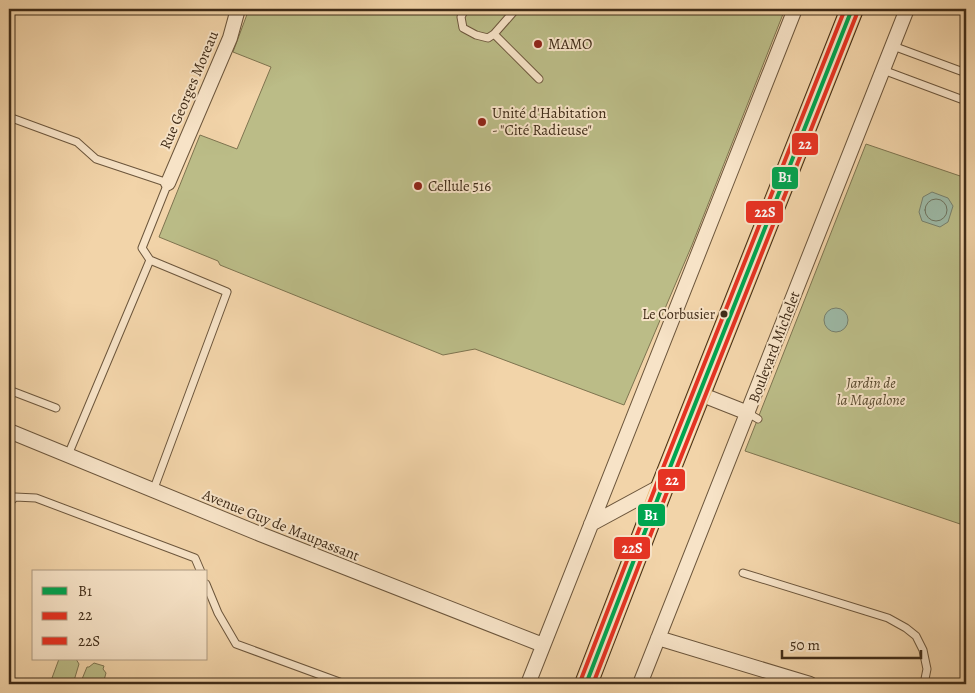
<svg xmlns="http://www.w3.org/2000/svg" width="975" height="693" font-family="Alegreya,serif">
<rect width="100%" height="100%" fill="#f2d4a9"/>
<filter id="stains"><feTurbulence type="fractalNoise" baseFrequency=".004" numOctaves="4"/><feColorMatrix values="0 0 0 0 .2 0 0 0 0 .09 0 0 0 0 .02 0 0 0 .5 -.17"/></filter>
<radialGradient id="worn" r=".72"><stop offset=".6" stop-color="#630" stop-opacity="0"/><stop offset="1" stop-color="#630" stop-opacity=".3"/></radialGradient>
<path fill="#bbbc87" stroke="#7e7450" d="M249 9H785L692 245 624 405 475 349 443 355 220 265 218 261 159 237 200 135 237 149 271 67 233 52Z
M866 144 966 178V526L745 451Z
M59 659H76L79 664 73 684H55L54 679 52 678Z
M94 663 104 666 103 669 106 673 103 684H80L87 667H89Z"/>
<path fill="#9cb8a5" stroke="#77806d" d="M932 192 948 198 953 206 948 222 940 227 922 221 919 212 923 197Z
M824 320a12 12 0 1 1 24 0a12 12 0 1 1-24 0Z"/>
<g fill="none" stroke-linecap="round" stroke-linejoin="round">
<path stroke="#6e725e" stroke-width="1" d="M925 210a11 11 0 1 1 22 0a11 11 0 1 1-22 0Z"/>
<g stroke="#6c563c" stroke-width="9">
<path id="lane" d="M465 9 461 17 463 28 476 35 488 38 494 34 516 9
M494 34 539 79
M893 46 966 73
M883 70 966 101
M9 117 77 142 96 159 168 183 142 248 150 260
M9 390 56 408
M748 413 758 419
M68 455 150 260 227 292 153 491
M9 503 15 497 36 498 195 558 201 572
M743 573 888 618 906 628 916 636 923 650 927 669 924 684
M206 584 218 613 236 644 345 684"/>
</g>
<g stroke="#6c563c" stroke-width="16">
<path id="street" d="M168 183 230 38 238 9
M700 394 748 413
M9 431 260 534 543 645
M591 524 663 485
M658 638 810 684
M528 684 795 9
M640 684 907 9"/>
</g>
<g stroke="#402c18" stroke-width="24">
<path id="primary" d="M586 684 663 485 852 9"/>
</g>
<use href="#lane" stroke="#f7e3c7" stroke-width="7"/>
<use href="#street" stroke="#f7e3c7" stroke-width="14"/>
<use href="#primary" stroke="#e9ba74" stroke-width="22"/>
<g stroke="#f7e3c7" stroke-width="8">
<path id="bus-1" d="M586 684 663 485 852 9"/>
</g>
<g stroke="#f7e3c7" stroke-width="8">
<path id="bus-2" d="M593 684 669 487 858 11"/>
</g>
<g stroke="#f7e3c7" stroke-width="8">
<path id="bus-3" d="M580 682 657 483 845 9"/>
</g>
<use href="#bus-1" stroke="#00a550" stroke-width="4"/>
<use href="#bus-2" stroke="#e63323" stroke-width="4"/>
<use href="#bus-3" stroke="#e63323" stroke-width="4"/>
</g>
<g fill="#8f2418" stroke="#f7e3c7" stroke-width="2">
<circle cx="538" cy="44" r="5"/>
<circle cx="482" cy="122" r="5"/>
<circle cx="418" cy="186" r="5"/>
</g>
<circle fill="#402c18" stroke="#f7e3c7" stroke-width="2" cx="724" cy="314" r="4.5"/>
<g text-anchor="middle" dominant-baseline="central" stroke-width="4" stroke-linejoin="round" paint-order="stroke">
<g font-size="14" fill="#402c18" stroke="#f7e3c7" text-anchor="end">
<text x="715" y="314">Le Corbusier</text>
</g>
<g font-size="15" fill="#402c18" stroke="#f7e3c7" text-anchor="start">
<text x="548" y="44">MAMO</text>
<text x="492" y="113">Unité d'Habitation<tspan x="492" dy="17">- "Cité Radieuse"</tspan></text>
<text x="428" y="186">Cellule 516</text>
</g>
<g font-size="15" fill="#402c18" stroke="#f7e3c7">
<text transform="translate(189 90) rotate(-67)">Rue Georges Moreau</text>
<text transform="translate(774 347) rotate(-69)">Boulevard Michelet</text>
<text transform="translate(281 525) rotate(22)">Avenue Guy de Maupassant</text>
</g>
<g font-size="15" font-style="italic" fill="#59492e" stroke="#f7e3c7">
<text x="871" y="383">Jardin de<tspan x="871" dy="17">la Magalone</tspan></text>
</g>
</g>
<g stroke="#f7e3c7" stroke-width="2">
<rect x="791" y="132" width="28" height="24" rx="5" fill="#e63323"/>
<rect x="771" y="166" width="28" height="24" rx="5" fill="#00a550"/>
<rect x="745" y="200" width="39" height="24" rx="5" fill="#e63323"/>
<rect x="657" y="468" width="29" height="24" rx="5" fill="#e63323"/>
<rect x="637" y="503" width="29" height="24" rx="5" fill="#00a550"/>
<rect x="613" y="536" width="38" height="24" rx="5" fill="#e63323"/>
</g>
<g font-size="14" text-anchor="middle" font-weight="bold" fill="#fff">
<text x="805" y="149">22</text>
<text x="785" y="182">B1</text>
<text x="765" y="217">22S</text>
<text x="672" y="485">22</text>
<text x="651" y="520">B1</text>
<text x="632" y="553">22S</text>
</g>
<rect width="975" height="693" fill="none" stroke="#f2d4a9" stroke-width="30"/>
<rect x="10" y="10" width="955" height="673" fill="none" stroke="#402c18" stroke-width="2.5"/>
<rect x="15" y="15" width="945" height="663" fill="none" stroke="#402c18"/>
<rect x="32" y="570" width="175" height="90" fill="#f7e3c7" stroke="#ae9a81"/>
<rect x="42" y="587" width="25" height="8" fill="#00a550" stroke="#ae9a81"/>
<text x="78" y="596" font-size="15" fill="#402c18">B1</text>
<rect x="42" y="612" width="25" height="8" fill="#e63323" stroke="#ae9a81"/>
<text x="78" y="620" font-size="15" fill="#402c18">22</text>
<rect x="42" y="637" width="25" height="8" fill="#e63323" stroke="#ae9a81"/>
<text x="78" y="646" font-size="15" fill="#402c18">22S</text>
<path d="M782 650v8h139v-8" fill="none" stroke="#402c18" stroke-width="2.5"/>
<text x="790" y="650" font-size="15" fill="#402c18" stroke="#f7e3c7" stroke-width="4" paint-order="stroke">50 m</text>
<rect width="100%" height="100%" filter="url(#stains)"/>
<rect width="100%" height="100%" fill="url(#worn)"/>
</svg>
